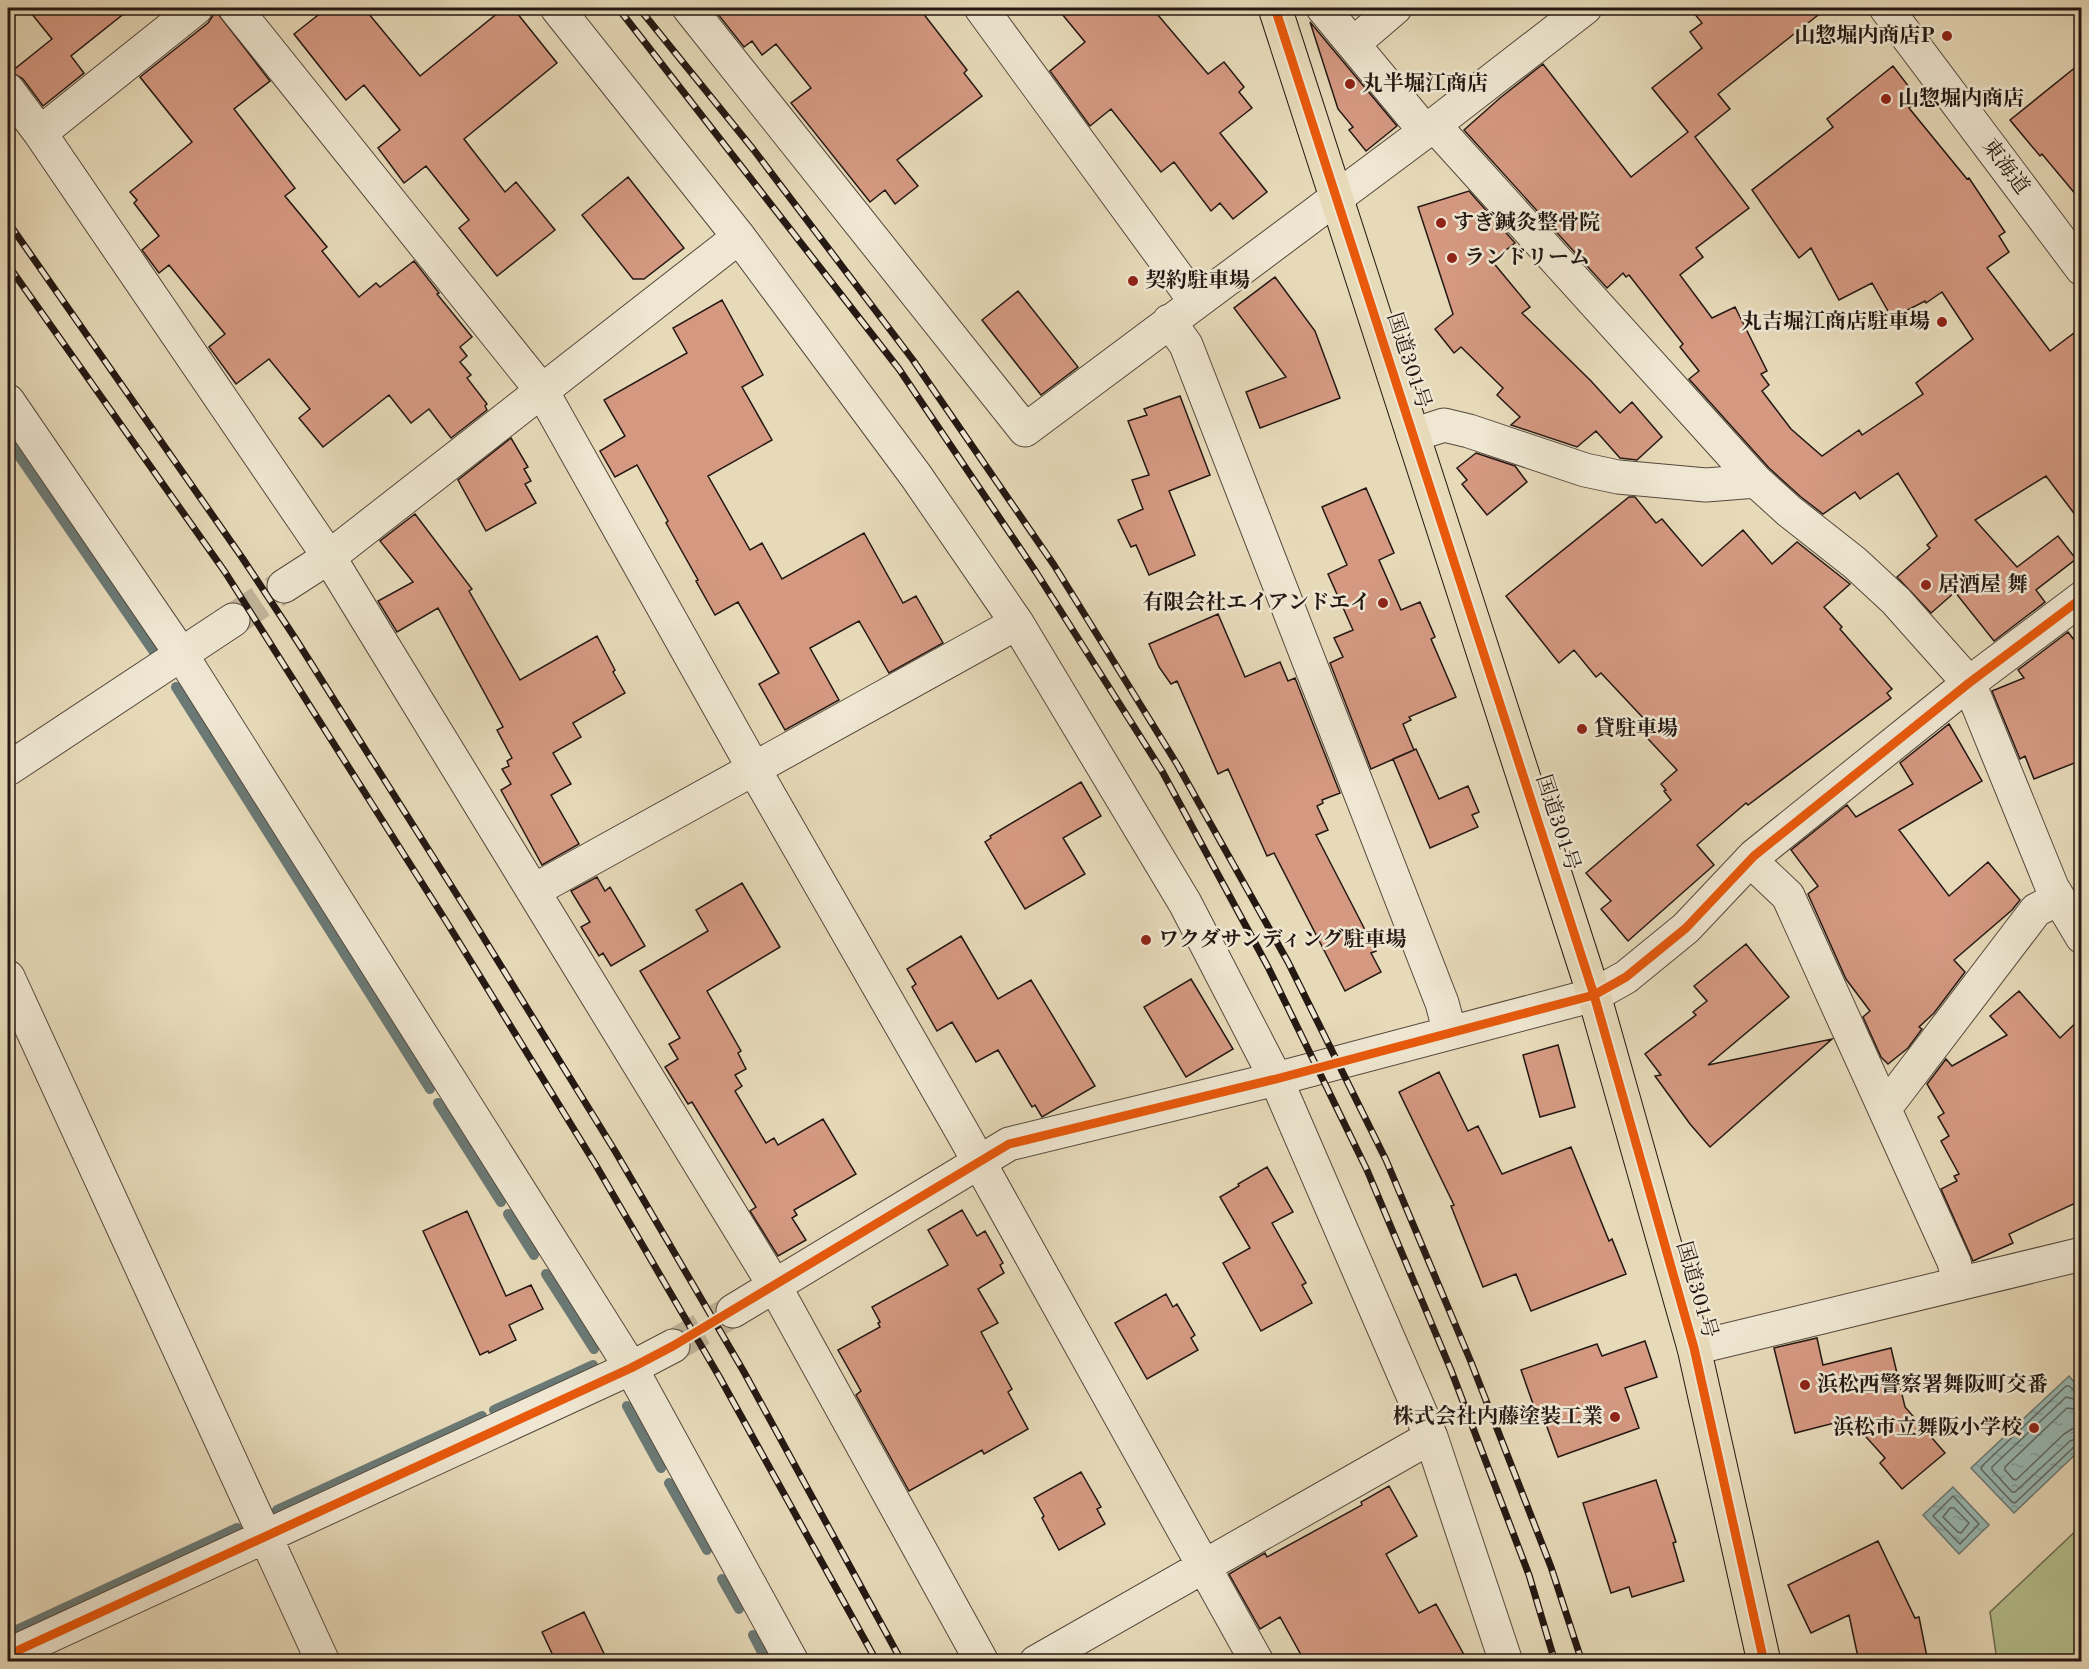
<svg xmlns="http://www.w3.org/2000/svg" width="2089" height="1669" font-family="'Old Standard TT','Noto Serif JP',serif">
<defs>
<pattern id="water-ripples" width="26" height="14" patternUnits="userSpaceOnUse" patternTransform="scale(1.5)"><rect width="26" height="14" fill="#98bab6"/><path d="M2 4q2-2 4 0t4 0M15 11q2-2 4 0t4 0" fill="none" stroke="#839f9c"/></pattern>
</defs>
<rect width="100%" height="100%" fill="#e7dab9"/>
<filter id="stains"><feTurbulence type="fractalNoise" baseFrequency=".00333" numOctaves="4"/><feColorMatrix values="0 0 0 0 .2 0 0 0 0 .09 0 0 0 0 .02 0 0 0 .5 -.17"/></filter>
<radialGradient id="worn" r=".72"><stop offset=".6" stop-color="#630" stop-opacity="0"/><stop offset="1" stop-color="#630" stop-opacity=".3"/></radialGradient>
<path fill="#b5c08f" stroke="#6c6c51" stroke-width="1.5" d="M2081 1526V1661H1997L1990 1612Z"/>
<path fill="url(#water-ripples)" stroke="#6a7975" stroke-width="1.5" d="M2069 1376 2081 1390V1449L2014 1513 1971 1468Z
M1953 1487 1989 1525 1959 1554 1923 1515Z"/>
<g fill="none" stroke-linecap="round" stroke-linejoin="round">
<path stroke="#5e6964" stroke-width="1.5" d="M2082 1393 2076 1392 2069 1386H2066L1982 1466 1981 1469 2012 1502 2015 1503 2075 1446 2082 1445
M2082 1401 2066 1397 1992 1467V1470L2012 1492H2015L2070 1441 2082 1437
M2082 1410 2067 1408 2005 1467V1470L2013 1479 2016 1480 2064 1434 2072 1429 2082 1428
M1953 1496 1979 1524 1960 1544 1933 1516Z
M1950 1508H1954L1969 1523 1961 1533 1958 1532 1943 1517Z"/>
<path stroke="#6a7975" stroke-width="10" d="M8 440 154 652
M176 687 430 1089
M438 1103 501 1202
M508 1214 534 1255
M546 1274 594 1349
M627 1406 661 1468
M494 1410 593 1365
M669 1483 707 1550
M277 1510 482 1416
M722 1579 739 1609
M8 1634 237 1528
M753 1635 767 1662"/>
</g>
<path fill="#d59982" stroke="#241813" stroke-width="1.5" d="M27 8H131L71 56 84 73 43 106 23 79 11 72 52 39Z
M327 8H364L420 76 504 8H513L557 63 464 139 505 192 516 182 555 230 497 276 459 228 469 220 426 166 404 183 378 148 400 130 364 85 346 100 294 34Z
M713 8H919L967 70 964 73 982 96 897 160 918 186 895 204 885 190 870 202 791 103 811 88 776 44 762 55 752 41 744 47Z
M1057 8H1152L1208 74 1224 62 1244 87 1239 92 1252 108 1220 133 1267 192 1233 219 1220 203 1211 211 1174 162 1161 172 1111 109 1090 126 1050 71 1085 42Z
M1690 8H1827L1718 94 1730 109 1695 137 1749 208 1696 248 1703 257 1680 275 1712 318 1735 307 1767 371 1761 374 1769 385 1762 391 1791 429 1822 456 1859 430 1862 435 1923 394 1916 383 1973 339 1942 292 1926 303 1925 301 1892 318 1872 283 1839 300 1811 248 1799 258 1752 190 1833 127 1827 119 1893 66 1919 100 1909 108 1967 179 1969 178 2005 232 1999 236 2009 252 1987 268 2050 351 2082 327V524L2046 476 1975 520 2017 567 2058 536 2076 559 2036 590 2045 602 1994 641 1955 592 1931 613 1897 577 1930 548 1927 545 1937 536 1898 473 1860 499 1855 492 1823 514 1801 497 1769 468 1689 379 1699 371 1680 347 1683 344 1629 275 1626 277 1623 273 1607 288 1464 130 1500 98 1543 64 1631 177 1688 132 1652 88 1702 48 1690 32 1702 23Z
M216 11 270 81 234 109 295 188 285 196 327 247 322 251 359 297 376 283 380 287 414 261 439 293 437 294 472 337 460 347 467 356 460 362 471 375 467 378 487 404 485 406 487 410 451 438 429 409 411 423 389 395 323 447 299 418 310 409 269 359 236 384 209 347 225 334 169 265 159 273 142 250 159 236 134 203 137 200 130 192 192 142 140 77 208 23Z
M1310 22 1397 126 1366 151 1349 130 1353 127 1338 109Z
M2082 62V202L2042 154 2040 156 2010 120Z
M628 177 684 248 644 279H633L582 215Z
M1469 191 1515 243 1492 261 1530 307 1522 313 1591 381 1620 413 1632 402 1662 437 1637 460 1620 458 1596 431 1577 447 1511 425 1520 417 1497 395 1503 388 1461 347 1454 353 1435 329 1453 314 1418 207Z
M1275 277 1315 331 1340 398 1260 428 1246 392 1286 377 1234 308Z
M1018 291 1078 367 1041 395 982 320Z
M722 300 763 375 742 387 772 440 708 476 750 550 762 543 782 579 864 533 903 603 916 596 943 643 889 673 859 621 810 648 839 700 785 730 759 684 779 673 738 602 715 615 696 581 698 580 666 523 668 521 637 465 615 477 600 451 625 436 604 400 687 353 673 328Z
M1180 396 1210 475 1169 491 1195 555 1149 575 1136 545 1131 547 1118 520 1143 509 1132 480 1149 475 1128 421 1147 415 1144 409Z
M511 438 528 467 524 469 531 481 525 484 536 503 486 531 458 480Z
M1476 453 1515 466 1527 482 1487 515 1462 484 1467 480 1457 468Z
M1366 488 1394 553 1379 560 1401 610 1420 602 1435 637 1431 639 1456 697 1409 717 1411 720 1403 724 1414 750 1371 769 1330 663 1343 657 1334 638 1353 630 1328 574 1347 565 1322 507Z
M1629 497H1635L1656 523 1662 519 1702 566 1743 530 1772 564 1797 542 1850 584 1824 607 1842 627 1840 629 1892 689 1887 693 1891 698 1748 805 1746 803 1697 845 1714 865 1628 941 1601 909 1611 901 1586 873 1671 800 1664 791 1666 790 1661 784 1677 770 1638 728 1646 721 1601 673 1596 677 1574 650 1559 663 1506 596Z
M415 514 472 589 469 591 520 680 597 636 615 670 613 672 625 693 573 723 581 737 553 753 571 784 551 795 579 844 542 865 501 790 511 784 502 769 509 766 507 761 512 758 497 730 503 727 438 608 397 632 378 601 413 582 380 541Z
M1218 614 1245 677 1280 662 1288 681 1295 678 1340 793 1322 800 1323 803 1317 806 1328 830 1316 835 1376 951 1371 953 1381 972 1345 991 1274 853 1267 856 1228 769 1218 774 1177 681 1171 684 1159 667 1149 644Z
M2068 632 2082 650V760L2034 779 2025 756 2020 759 1992 691 2024 678 2018 670Z
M1949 724 1982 781 1899 830 1949 896 1988 862 2020 900 2012 910 1954 960 1965 972 1934 1013 1919 1027 1922 1029 1908 1048 1888 1064 1881 1057 1863 1017 1870 1011 1846 979 1808 894 1818 886 1791 850 1847 805 1856 817 1913 784 1900 763Z
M1416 749 1439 799 1468 786 1479 812 1472 815 1478 827 1430 848 1393 759Z
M1081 782 1101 816 1063 838 1085 874 1025 909 985 842 991 838 990 836Z
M597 877 605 891 610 887 645 946 611 966 603 953 599 956 581 927 590 922 571 891Z
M742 883 780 947 707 991 741 1051 738 1053 746 1069 735 1075 742 1086 735 1091 766 1143 774 1138 778 1145 823 1119 856 1174 794 1210 797 1215 792 1218 806 1240 778 1256 750 1211 756 1207 692 1102 688 1104 665 1067 678 1059 669 1044 680 1038 640 971 708 931 696 910Z
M961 936 998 999 1031 980 1095 1086 1042 1117 1035 1105 1032 1107 998 1050 976 1062 952 1022 937 1031 912 987 916 984 907 969Z
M1746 944 1789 997 1708 1065 1832 1039 1710 1147 1690 1124 1655 1076 1661 1075 1645 1054 1696 1015 1693 1012 1707 1001 1694 986Z
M1191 979 1233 1049 1186 1077 1144 1007Z
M2019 991 2060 1038 2082 1017V1200L2009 1234 2013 1243 1973 1261 1941 1189 1957 1181 1954 1176 1959 1174 1941 1141 1949 1136 1938 1117 1944 1113 1927 1084 1946 1059 1952 1066 2007 1035 1990 1016Z
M1558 1045 1575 1107 1540 1117 1523 1055Z
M1439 1072 1468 1131 1478 1126 1502 1174 1571 1147 1609 1241 1612 1239 1626 1274 1531 1311 1516 1274 1483 1287 1451 1206 1454 1205 1399 1092Z
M1267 1167 1293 1212 1272 1223 1306 1283 1302 1285 1312 1303 1261 1331 1223 1263 1250 1248 1220 1197 1239 1186 1238 1184Z
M962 1210 977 1236 985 1231 1003 1263 1000 1265 1004 1273 978 1289 998 1323 981 1332 1012 1389 1008 1392 1028 1429 984 1454 982 1450 909 1491 856 1395 861 1391 838 1350 880 1327 878 1323 880 1322 872 1307 948 1265 928 1230Z
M467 1211 506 1296 531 1285 543 1309 509 1325 516 1340 489 1353 488 1351 480 1355 423 1231Z
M1166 1294 1173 1307 1177 1304 1195 1335 1191 1338 1198 1350 1147 1379 1115 1323Z
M1817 1338 1823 1365 1891 1348 1905 1407 1945 1453 1902 1489 1880 1463 1885 1458 1850 1419 1795 1433 1774 1348Z
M1645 1341 1657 1377 1625 1388 1639 1428 1558 1457 1543 1416 1538 1418 1521 1370 1597 1344 1602 1356Z
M1081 1472 1101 1507 1097 1509 1105 1524 1059 1550 1042 1518 1044 1516 1034 1498Z
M1656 1480 1676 1542 1673 1543 1684 1581 1632 1597 1629 1587 1611 1593 1583 1503Z
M1389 1486 1417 1536 1386 1554 1419 1613 1436 1604 1468 1662H1305L1280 1617 1260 1629 1229 1574 1265 1553 1267 1557 1362 1505 1361 1502Z
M1878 1541 1915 1618 1919 1617 1928 1662H1859L1849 1615 1811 1633 1788 1585Z
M584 1612 608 1662H556L542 1632Z"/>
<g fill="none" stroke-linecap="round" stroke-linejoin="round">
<path stroke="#c0b398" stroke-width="33" stroke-dasharray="33 16" stroke-linecap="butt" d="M233 620 284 586
M673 1346 733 1311"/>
<g stroke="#55483c" stroke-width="35">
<path id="minor" d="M235 8 542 391 754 769 964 1135 1257 1662
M557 8 739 237 916 476 1017 623 1185 903 1276 1079 1431 1437 1506 1662
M689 8 1025 430 1434 125 1585 8
M981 8 1195 301
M1323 8 1425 131
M1886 8 2082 269
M1353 44 1395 8
M8 90 40 133 329 557 774 1285 982 1662
M1434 125 1756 481 1789 511 1855 563 1896 601 1969 683 2052 887 2082 937
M40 133 196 8
M1169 321 1186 345 1442 1003 1450 1033
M8 401 181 654 611 1336 631 1368 792 1662
M1413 435 1444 425 1469 431 1585 470 1618 477 1706 485 1756 481
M284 586 329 557 739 237
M8 769 233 620
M1750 860 1788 896 1954 1262 1959 1284
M533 891 1017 623
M8 977 323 1662
M1882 1103 1892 1099 2036 910 2058 899
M733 1311 1009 1144 1276 1079 1594 995 1626 977 1686 928 1754 856 1969 683 2082 598
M1694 1348 2082 1254
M8 1655 631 1368 673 1346
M1036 1662 1431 1437"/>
</g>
<g stroke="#241813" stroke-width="35">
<path id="highway" d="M1275 8 1594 995 1694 1348 1764 1662"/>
</g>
<use href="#minor" stroke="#efe7d2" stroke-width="33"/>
<use href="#highway" stroke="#e7dab9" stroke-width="33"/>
<g stroke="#241813" stroke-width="7">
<path id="rail" d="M618 8 899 369 1036 572 1162 771 1268 967 1367 1170 1451 1370 1529 1575 1555 1662
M639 8 753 149 913 360 1054 565 1177 764 1288 962 1386 1160 1471 1362 1551 1567 1582 1662
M8 222 243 559 297 641 469 914 615 1151 744 1372 902 1662
M8 265 225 572 446 921 594 1162 720 1378 877 1662"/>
</g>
<use href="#rail" stroke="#efe7d2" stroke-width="4.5" stroke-dasharray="14" stroke-linecap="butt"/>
<g stroke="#efe7d2" stroke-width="13">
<path id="cycleway" d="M1275 8 1594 995 1694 1348 1764 1662
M8 1655 631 1368 673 1346 1009 1144 1276 1079 1594 995 1626 977 1686 928 1754 856 1969 683 2082 598"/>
</g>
<use href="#cycleway" stroke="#e8590c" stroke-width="9"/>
</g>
<g fill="#8f2418" stroke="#efe7d2" stroke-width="2">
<circle cx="1947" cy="36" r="6"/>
<circle cx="1350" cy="84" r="6"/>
<circle cx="1886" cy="99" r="6"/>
<circle cx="1441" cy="223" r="6"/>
<circle cx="1452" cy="258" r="6"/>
<circle cx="1133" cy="281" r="6"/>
<circle cx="1942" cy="322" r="6"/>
<circle cx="1926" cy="585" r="6"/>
<circle cx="1383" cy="603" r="6"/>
<circle cx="1582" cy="729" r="6"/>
<circle cx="1146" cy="940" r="6"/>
<circle cx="1805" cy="1385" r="6"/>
<circle cx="1615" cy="1417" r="6"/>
<circle cx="2034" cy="1428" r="6"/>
</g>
<g text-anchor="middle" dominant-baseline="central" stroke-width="5" stroke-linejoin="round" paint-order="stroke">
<g font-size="21" font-weight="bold" fill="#241813" stroke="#efe7d2" text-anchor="start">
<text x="1935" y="36" text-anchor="end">山惣堀内商店P</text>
<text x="1362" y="84">丸半堀江商店</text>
<text x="1898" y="99">山惣堀内商店</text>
<text x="1453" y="223">すぎ鍼灸整骨院</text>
<text x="1464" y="258">ランドリーム</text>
<text x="1145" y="281">契約駐車場</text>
<text x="1930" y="322" text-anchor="end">丸吉堀江商店駐車場</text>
<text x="1938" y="585">居酒屋 舞</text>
<text x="1371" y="603" text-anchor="end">有限会社エイアンドエイ</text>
<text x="1594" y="729">貸駐車場</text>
<text x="1158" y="940">ワクダサンディング駐車場</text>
<text x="1817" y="1385">浜松西警察署舞阪町交番</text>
<text x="1603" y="1417" text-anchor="end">株式会社内藤塗装工業</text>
<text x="2022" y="1428" text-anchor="end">浜松市立舞阪小学校</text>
</g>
<g font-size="21" fill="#241813" stroke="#efe7d2">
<text transform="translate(2005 167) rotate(53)">東海道</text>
<text transform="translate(1408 361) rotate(72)">国道301号</text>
<text transform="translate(1557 823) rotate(72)">国道301号</text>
<text transform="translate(1696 1290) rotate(74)">国道301号</text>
</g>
</g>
<rect width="2089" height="1669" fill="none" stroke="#e7dab9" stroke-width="30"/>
<rect x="9" y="9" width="2071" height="1651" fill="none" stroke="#241813" stroke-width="3"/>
<rect x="15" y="15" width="2059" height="1639" fill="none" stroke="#241813" stroke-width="1.5"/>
<rect width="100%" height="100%" filter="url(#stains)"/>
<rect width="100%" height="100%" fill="url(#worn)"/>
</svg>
